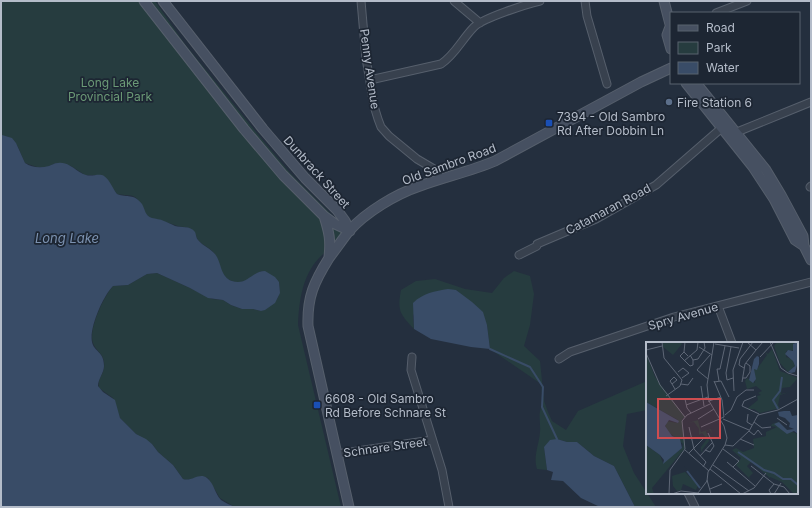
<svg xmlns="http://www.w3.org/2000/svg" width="812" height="508" font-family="Inter,sans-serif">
<rect width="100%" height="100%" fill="#242f3e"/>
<path fill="#263c3f" d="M1 1H155L184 43 265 143 290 173 349 232C339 241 328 249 319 258 302 276 299 302 298 325L341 507 233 506 220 498 208 478C195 474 193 482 183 479L173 465 158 452 152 444 136 434 120 418 113 398 99 388C97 380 103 375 104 368 106 354 96 352 93 343 88 330 104 296 113 286L128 285 147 274 157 273 190 288 212 299 223 300 231 305 242 309H253L261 311C276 300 281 302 279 282L262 271C251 275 245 286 232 281 221 277 220 265 216 256 212 248 203 246 198 240 196 237 196 234 194 232 189 225 181 228 175 225 166 222 160 220 151 218 144 216 142 202 135 197 130 194 123 196 117 194L102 175H85L71 166 56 163 47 167H37L25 163C19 151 17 135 1 136Z
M514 271 530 276 534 294 530 325 524 346 540 361 544 401 548 412 552 421 566 430 578 411 647 381V410L627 414 623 446 634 473 656 507H635L614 466 594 456 577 442H567L557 439 544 447 547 470 537 469C533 456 539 445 540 432 541 422 537 413 543 404L541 384 490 349 487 325 463 296 456 290 413 315 414 329C400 314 397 311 401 290L416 281 435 279 465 289 492 293 504 278Z"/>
<path fill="#394c67" d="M2 135 12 138 16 143 25 163C32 168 41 168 49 166 52 165 54 163 58 163 69 161 76 172 86 175 92 177 99 173 104 176 110 180 113 189 117 194 128 198 133 193 142 204 145 209 145 216 152 218 156 219 160 219 164 221 167 222 171 224 175 226 181 228 190 225 195 232 196 234 196 238 198 240 203 246 210 248 215 254 222 263 220 277 232 281 247 286 252 271 265 271L275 277 279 282 280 293 275 303 265 310 261 311 253 309H242L231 305 223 300 208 298 190 288 157 273 147 274 128 285 113 286C103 296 89 328 92 342 94 352 104 351 104 366 104 373 98 379 98 386L103 392 115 400 120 418 136 434 146 439 152 444 158 452 173 465 183 479C192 482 199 472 207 478 214 483 215 494 221 500 225 503 231 505 235 507H1V136Z
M448 289 456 290 472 302 483 312 487 325 490 349 471 347 431 339 414 329 413 303C423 293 435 291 448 289Z
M557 439 567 442H577L594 456 614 466 635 507H600L581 498 563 481 551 480 553 472 547 470 544 447 550 440Z"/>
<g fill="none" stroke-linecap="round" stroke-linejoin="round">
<path stroke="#394c67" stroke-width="2" d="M490 349 530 367 543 387 542 407 557 439"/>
<g stroke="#565f6c" stroke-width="9">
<path id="minor" d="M361 1 366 58 374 106 378 119 381 127 389 136 417 159 434 169 442 179
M454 1 480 23
M585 1 587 16 607 84
M716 13 747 1
M370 80 441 64C455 55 462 39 474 27 483 18 527 4 540 1
M737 132 811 102
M810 187 811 186
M519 255 537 246V244L596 219 656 185 725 125
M718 306 732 343
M412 357 411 370 442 470 449 507
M559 359 570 352 674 317 811 282
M337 454 432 440
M688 493 695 507"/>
</g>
<g stroke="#565f6c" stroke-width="11">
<path id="secondary" d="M144 1 244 129 283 175 324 216 335 224 350 231
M163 1 263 129 305 178 337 210 345 221 350 231
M664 1 671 28
M670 27 667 35 671 49
M686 83 753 167 774 199 795 240 804 246
M696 83 766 170 781 195 803 236 804 246 811 260
M324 216C329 232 331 240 329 257
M349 507 308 326C307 297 314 282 329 258 336 249 342 240 349 231 366 212 396 194 420 186 445 177 471 171 495 161L641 82 671 68"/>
</g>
<use href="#minor" stroke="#38414e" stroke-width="7"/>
<use href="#secondary" stroke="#465061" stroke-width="9"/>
</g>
<circle fill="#5c6f8a" stroke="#1d2633" stroke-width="1.5" cx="669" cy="102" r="4"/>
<g fill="#1a4fb4" stroke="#1d2633" stroke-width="1.5">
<rect x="545" y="119" width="8" height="8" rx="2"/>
<rect x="313" y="401" width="8" height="8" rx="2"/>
</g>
<g text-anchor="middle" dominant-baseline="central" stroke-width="3.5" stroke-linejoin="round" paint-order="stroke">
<g font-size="12" fill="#b4bcc9" stroke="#1d2633">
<text transform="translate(370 69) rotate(82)">Penny Avenue</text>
<text transform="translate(449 164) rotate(-20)">Old Sambro Road</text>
<text transform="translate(317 172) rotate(48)">Dunbrack Street</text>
<text transform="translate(608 209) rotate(-28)">Catamaran Road</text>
<text transform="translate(683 316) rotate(-16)">Spry Avenue</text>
<text transform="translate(385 447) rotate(-8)">Schnare Street</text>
</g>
<g font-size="12" fill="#6b9a76" stroke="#1d2633">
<text x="110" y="82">Long Lake<tspan x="110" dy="14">Provincial Park</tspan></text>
</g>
<g font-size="12" fill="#b4bcc9" stroke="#1d2633" text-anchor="start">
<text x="677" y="102">Fire Station 6</text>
<text x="557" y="116">7394 - Old Sambro<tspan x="557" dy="14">Rd After Dobbin Ln</tspan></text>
<text x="325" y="398">6608 - Old Sambro<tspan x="325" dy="14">Rd Before Schnare St</tspan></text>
</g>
<g font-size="13" font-style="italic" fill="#7c92b1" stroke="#1d2633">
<text x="67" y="238">Long Lake</text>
</g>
</g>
<g transform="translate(646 342)">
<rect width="152" height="152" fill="#242f3e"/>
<path d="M17 0H34L36 2 27 13 16 4ZM131 0H149L147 3 148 8 140 9V15L146 17 149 24 142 30 134 21 128 4ZM126 7 134 29 152 36 144 45 136 46 135 52 144 50 134 53 132 63 134 66 114 71 108 67H101L112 58 111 54 115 53 112 51 116 49 110 44 101 47 99 39 101 36 109 41 108 26 111 27 121 13 119 10 122 12ZM0 12 9 35 39 75 36 77 39 106 6 146 8 152H0V103L14 113 17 121 36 106 37 102 19 87 20 79 32 81V78L0 60ZM52 78 55 90 68 86 65 87 66 92 64 88 60 89 63 99 56 108 57 110 55 109V105L61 97 56 91 53 93V87L48 80 42 81ZM132 80 141 88 152 92V152H148L136 140 124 135 122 137 123 135 105 120 101 124 107 131 103 135 105 138 90 123 95 116 86 108 90 106 97 110 108 106 107 97 120 94V90L131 85 125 84 126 82ZM38 124 52 143 50 148 37 142 35 148 31 149 27 144 26 134 39 130 50 141Z" fill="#263c3f"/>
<path d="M152 0V20L149 30 145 31 142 30 149 24 147 19 139 12 142 8 147 9V2ZM111 14 113 15V22L111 28 108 27 110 37 107 41 103 38 108 17ZM0 60 33 79 32 81 23 78 19 84 26 94 34 97 36 106 17 122 18 118 14 113 0 103ZM138 69H144L146 74 152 73V92L148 89 141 92 128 82 133 80 141 88 148 87 143 85 144 81 139 76 133 74 132 70Z" fill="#394c67"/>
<path fill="none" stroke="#394c67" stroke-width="2" d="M132 67 127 58 134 49 136 35M92 110 118 128 128 131 137 137H145L152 143M41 129 54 146"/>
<path fill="none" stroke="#5e6776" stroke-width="1" d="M16 0 18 16 36 38 34 44 20 54M39 0 38 10 42 14M101 0 110 8 117 0M124 0 135 26 142 31 152 34M69 2 93 6M53 5 66 13M85 5 80 31 81 38 87 36M0 8 16 4M38 10 34 14 44 24 47 23V18M0 11 14 43 39 75M44 13 47 18 52 17 59 6 58 0M114 15 128 0M38 19 51 8 52 0M98 26 93 23 94 17 107 0M32 30 37 26 43 31 36 36M97 36H100L104 30V24L100 21M62 37 51 28 64 13M73 39 71 27H74L79 4M68 40 75 39 83 55M96 40 99 22 110 8M26 42 31 38 28 35 24 39 26 42 29 47M35 42 42 43 47 36M55 44 58 64M88 49 87 28 97 0M110 54 98 59 96 64 113 72M39 57 41 66 45 71M63 59 75 55M63 60 61 43 68 0M40 63 62 55M102 72 101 80 106 83M79 73 85 68 91 55 100 48H108M131 76 141 83M52 77 68 67M77 77 103 88M108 80 116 86 125 85M43 85 48 107 60 120 57 125M55 85 78 75 76 58 68 39M103 89 108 93 112 88 116 93M94 97 108 103M79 103 87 104 103 89 112 73 132 68 152 57M77 107 93 119 87 125M39 108 63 129M59 108 64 110 68 104 62 91M43 111 57 97M54 114 66 101M81 120 109 144M67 123 103 149M105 124 128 142M64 127 95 152M61 138 65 152M61 139 62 130 79 103 81 96 78 84 63 59M128 142 138 145 144 152M64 147 76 142M23 152 24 128 39 107 36 79 41 73 64 62M26 152 35 149 52 151 61 139M96 152 108 146 120 131M125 152 123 148 128 142M128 152 135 141"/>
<path fill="#ce4d50" fill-opacity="0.15" stroke="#ce4d50" stroke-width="2" d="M12 57H74V96H12Z"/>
<rect width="152" height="152" fill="none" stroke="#b4bcc9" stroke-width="2"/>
</g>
<rect width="812" height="508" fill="none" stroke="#b4bcc9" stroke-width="4"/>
<rect x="670" y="12" width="130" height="72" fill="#1d2633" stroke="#59626f"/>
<rect x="678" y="25" width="20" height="6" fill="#465061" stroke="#59626f"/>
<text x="706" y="32" font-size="12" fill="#b4bcc9">Road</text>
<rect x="678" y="42" width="20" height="12" fill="#263c3f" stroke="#59626f"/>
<text x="706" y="52" font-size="12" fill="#b4bcc9">Park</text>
<rect x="678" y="62" width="20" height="12" fill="#394c67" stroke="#59626f"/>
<text x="706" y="72" font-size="12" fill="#b4bcc9">Water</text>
</svg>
